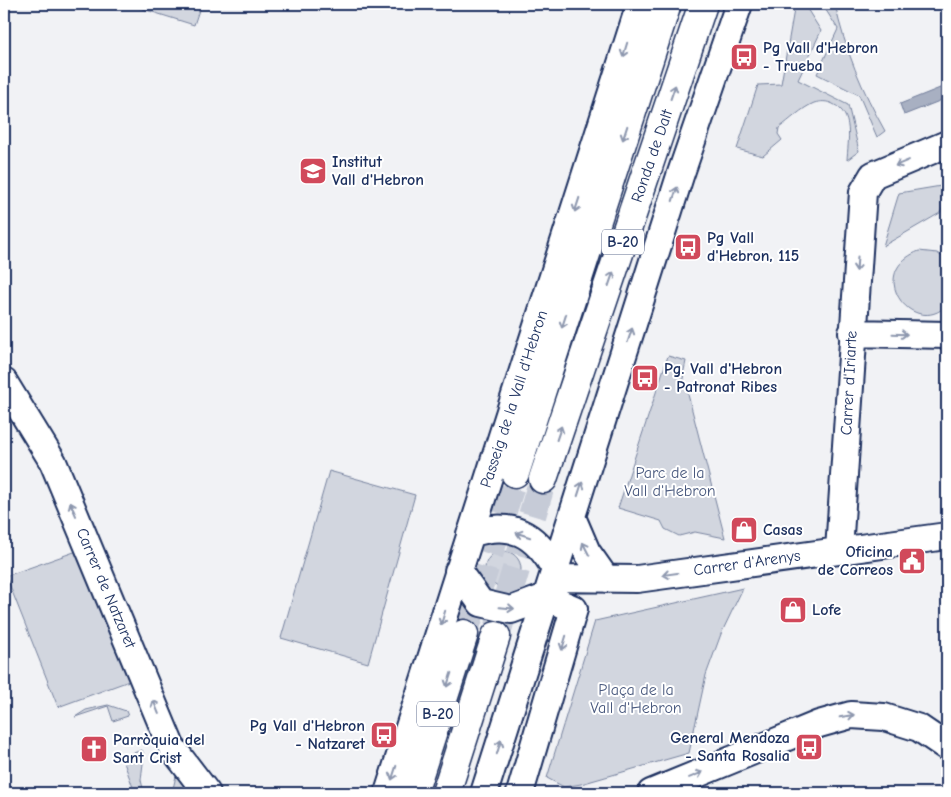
<svg xmlns="http://www.w3.org/2000/svg" width="951" height="797" font-family="'Comic Neue',sans-serif">
<rect width="100%" height="100%" fill="#f1f2f5"/>
<filter id="ink" filterUnits="userSpaceOnUse"><feTurbulence type="fractalNoise" baseFrequency=".02" numOctaves="2"/><feDisplacementMap in="SourceGraphic" scale="10" xChannelSelector="R" yChannelSelector="G"/><feConvolveMatrix kernelMatrix="1 2 1 2 8 2 1 2 1" color-interpolation-filters="sRGB"/></filter>
<g filter="url(#ink)">
<path fill="#d2d6df" stroke="#76829e" d="M127 4H201L194 25Z
M795 4H804L821 31 798 80 848 105 859 151 847 160C848 140 854 114 833 104 827 101 821 101 814 103 802 108 790 120 779 128L778 134 782 140 763 156 737 149 758 85 781 84Z
M822 4H835C845 50 862 90 885 131L877 137 859 95 817 74 838 29Z
M947 185V199L940 213 883 246 899 193Z
M919 251 937 253 947 260V305C914 339 863 273 919 251Z
M668 356 686 361 683 375 725 538 695 532 679 536 665 529 661 521 618 508Z
M329 471 415 495 368 663 281 638Z
M77 551 129 681 58 707 6 576Z
M485 569a18 18 0 1 1 36 0a18 18 0 1 1-36 0Z
M743 588 721 634 706 675 689 753 581 784 564 787 547 778 595 621Z
M108 705 126 711 128 716 113 721 108 706 75 717 86 710Z
M142 750 144 755 141 780 144 793H135L122 757Z
M176 776 177 777 190 793H172Z"/>
<path fill="#a8b0c2" stroke="#707c9a" d="M945 86 947 98 904 115 900 104Z"/>
<g fill="none" stroke-linecap="round" stroke-linejoin="round">
<path stroke="#c6cbd7" stroke-width="28" stroke-dasharray="28 14" stroke-linecap="butt" d="M464 634 515 473
M496 636 543 479"/>
<g stroke="#1b2f5e" stroke-width="30">
<path id="minor" d="M852 333 947 335
M4 382 53 462 171 746 207 793
M572 517 587 552 606 579
M470 534C511 520 535 533 555 569
M839 550 863 192 873 175 947 144
M458 571 481 603 511 610 546 597 574 609 520 793
M553 578 637 579 947 536
M388 793 640 4
M484 793 680 176 739 4
M651 793 819 724 851 715 884 717 919 728 947 747"/>
</g>
<g stroke="#1b2f5e" stroke-width="31">
<path id="highway" d="M515 473 667 4
M543 479 703 4
M413 793 464 634
M446 793 496 636"/>
</g>
<use href="#minor" stroke="#fff" stroke-width="26"/>
<use href="#highway" stroke="#fff" stroke-width="28"/>
</g>
<defs><path id="oneway-shaft" d="M-6 0H5M1.5-3L5.5 0L1.5 3" fill="none" stroke-width="1.6" stroke-linecap="round" stroke-linejoin="round" transform="scale(1.25)"/></defs>
<g stroke="#8d97ae">
<use href="#oneway-shaft" transform="translate(625 50) rotate(107)"/>
<use href="#oneway-shaft" transform="translate(673 92) rotate(-71)"/>
<use href="#oneway-shaft" transform="translate(625 133) rotate(108)"/>
<use href="#oneway-shaft" transform="translate(902 163) rotate(157)"/>
<use href="#oneway-shaft" transform="translate(675 194) rotate(-72)"/>
<use href="#oneway-shaft" transform="translate(577 205) rotate(108)"/>
<use href="#oneway-shaft" transform="translate(857 264) rotate(94)"/>
<use href="#oneway-shaft" transform="translate(611 279) rotate(-71)"/>
<use href="#oneway-shaft" transform="translate(564 321) rotate(108)"/>
<use href="#oneway-shaft" transform="translate(900 334) rotate(2)"/>
<use href="#oneway-shaft" transform="translate(630 335) rotate(-72)"/>
<use href="#oneway-shaft" transform="translate(559 433) rotate(-71)"/>
<use href="#oneway-shaft" transform="translate(580 489) rotate(-72)"/>
<use href="#oneway-shaft" transform="translate(73 509) rotate(-114)"/>
<use href="#oneway-shaft" transform="translate(523 535) rotate(-162)"/>
<use href="#oneway-shaft" transform="translate(586 549) rotate(-117)"/>
<use href="#oneway-shaft" transform="translate(670 574) rotate(172)"/>
<use href="#oneway-shaft" transform="translate(507 608) rotate(5)"/>
<use href="#oneway-shaft" transform="translate(443 618) rotate(107)"/>
<use href="#oneway-shaft" transform="translate(564 643) rotate(107)"/>
<use href="#oneway-shaft" transform="translate(449 680) rotate(108)"/>
<use href="#oneway-shaft" transform="translate(156 707) rotate(-112)"/>
<use href="#oneway-shaft" transform="translate(847 716) rotate(-10)"/>
<use href="#oneway-shaft" transform="translate(499 747) rotate(-73)"/>
<use href="#oneway-shaft" transform="translate(394 773) rotate(108)"/>
<use href="#oneway-shaft" transform="translate(696 775) rotate(-22)"/>
</g>
</g>
<defs>
<g id="bus-square" transform="scale(1.4375)"><rect x="-9" y="-9" width="18" height="18" rx="4" fill="#d1495b" stroke="#fff"/><path d="M-5-6H5V4H4V6H2V4H-2V6H-4V4H-5ZM-3.5-4V0h7V-4ZM-3.5 1.2v1.5H-2V1.2ZM2 1.2v1.5H3.5V1.2Z" fill="#fff"/></g>
<g id="school-square" transform="scale(1.4375)"><rect x="-9" y="-9" width="18" height="18" rx="4" fill="#d1495b" stroke="#fff"/><path d="M0-5L7-2L0 1L-7-2ZM-4 1L0 2.5L4 1V4Q0 6-4 4Z" fill="#fff"/></g>
<g id="shop-square" transform="scale(1.4375)"><rect x="-9" y="-9" width="18" height="18" rx="4" fill="#d1495b" stroke="#fff"/><path d="M-5-2.5h2.3a2.7 3.5 0 0 1 5.4 0H5L5.5 6h-11ZM-1.5-2.5h3a1.5 2.3 0 0 0-3 0Z" fill="#fff"/></g>
<g id="civic-square" transform="scale(1.4375)"><rect x="-9" y="-9" width="18" height="18" rx="4" fill="#d1495b" stroke="#fff"/><path d="M-.6-6.5H3V-4.5H.6V-3L4-1V1h2V6H-6V1h2V-1L-.6-3ZM-1.2 2.5V6h2.4V2.5Z" fill="#fff"/></g>
<g id="church-square" transform="scale(1.4375)"><rect x="-9" y="-9" width="18" height="18" rx="4" fill="#d1495b" stroke="#fff"/><path d="M-1.2-6h2.4v3.5h3.3v2.4h-3.3V6h-2.4V-.1h-3.3v-2.4h3.3Z" fill="#fff"/></g>
</defs>
<g fill-rule="evenodd">
<use href="#bus-square" x="744" y="57"/>
<use href="#school-square" x="313" y="171"/>
<use href="#bus-square" x="688" y="247"/>
<use href="#bus-square" x="645" y="378"/>
<use href="#shop-square" x="744" y="530"/>
<use href="#civic-square" x="912" y="561"/>
<use href="#shop-square" x="793" y="610"/>
<use href="#bus-square" x="384" y="735"/>
<use href="#bus-square" x="809" y="747"/>
<use href="#church-square" x="94" y="749"/>
</g>
<g text-anchor="middle" dominant-baseline="central" stroke-width="4" stroke-linejoin="round" paint-order="stroke">
<g fill="#fff" stroke="#5f6d8e" stroke-width="1">
<rect x="602" y="229.5" width="42" height="25" rx="4"/>
<rect x="417" y="701.5" width="42" height="25" rx="4"/>
</g>
<g font-size="15" font-weight="bold" fill="#1b2f5e">
<text x="623" y="242">B-20</text>
<text x="438" y="714">B-20</text>
</g>
<g font-size="16" font-weight="bold" fill="#1b2f5e" stroke="#fff" text-anchor="start">
<text x="763" y="48">Pg Vall d'Hebron<tspan x="763" dy="18">- Trueba</tspan></text>
<text x="332" y="162">Institut<tspan x="332" dy="18">Vall d'Hebron</tspan></text>
<text x="707" y="238">Pg Vall<tspan x="707" dy="18">d'Hebron, 115</tspan></text>
<text x="664" y="369">Pg. Vall d'Hebron<tspan x="664" dy="18">- Patronat Ribes</tspan></text>
<text x="763" y="530">Casas</text>
<text x="893" y="552" text-anchor="end">Oficina<tspan x="893" dy="18">de Correos</tspan></text>
<text x="812" y="610">Lofe</text>
<text x="365" y="726" text-anchor="end">Pg Vall d'Hebron<tspan x="365" dy="18">- Natzaret</tspan></text>
<text x="790" y="738" text-anchor="end">General Mendoza<tspan x="790" dy="18">- Santa Rosalia</tspan></text>
<text x="113" y="740">Parròquia del<tspan x="113" dy="18">Sant Crist</tspan></text>
</g>
<g font-size="16" fill="#1b2f5e" stroke="#fff">
<text transform="translate(652 156) rotate(-71)">Ronda de Dalt</text>
<text transform="translate(849 383) rotate(-87)">Carrer d'Iriarte</text>
<text transform="translate(514 399) rotate(-72)">Passeig de la Vall d'Hebron</text>
<text transform="translate(747 563) rotate(-8)">Carrer d'Arenys</text>
<text transform="translate(106 588) rotate(67)">Carrer de Natzaret</text>
</g>
<g font-size="16" fill="#49597e" stroke="#fff">
<text x="670" y="473">Parc de la<tspan x="670" dy="18">Vall d'Hebron</tspan></text>
<text x="636" y="690">Plaça de la<tspan x="636" dy="18">Vall d'Hebron</tspan></text>
</g>
</g>
<rect width="951" height="797" fill="none" stroke="#fff" stroke-width="20"/>
<rect x="10" y="10" width="931" height="777" fill="none" stroke="#1b2f5e" stroke-width="2" filter="url(#ink)"/>
</svg>
